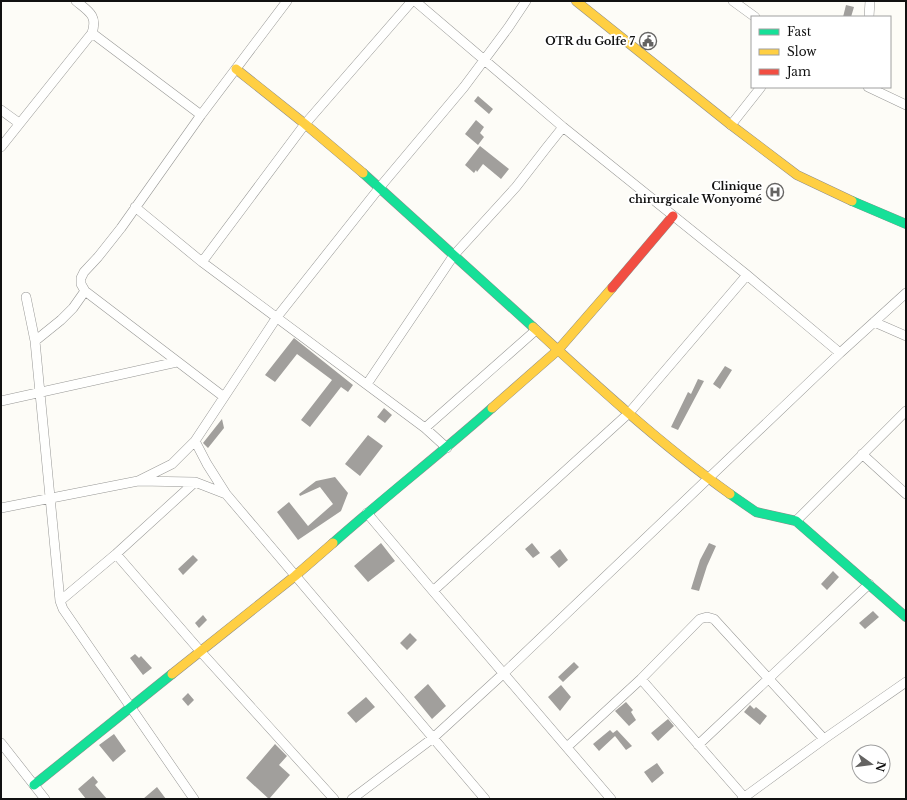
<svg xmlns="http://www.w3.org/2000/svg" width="907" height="800" font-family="'Libre Baskerville',serif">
<rect width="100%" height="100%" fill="#fdfcf7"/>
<path fill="#a19f9c" d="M846 5 854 7 851 17H843Z
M478 96 493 109 489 114 474 101Z
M476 120 484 127 480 133 484 137 478 145 465 134Z
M480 146 509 169 501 179 483 164 477 172 476 170 474 173 465 165Z
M294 338 353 385 348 392 341 387 310 427 301 420 332 380 297 354 275 382 265 375Z
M725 366 732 370 720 389 713 384Z
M698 379 704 381 678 430 671 427 688 392 691 394Z
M384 408 392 415 385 423 377 417Z
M222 419 224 428 208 448 203 443Z
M368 435 383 446 360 476 345 464Z
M335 477 348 493 341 511 298 540 277 512 289 502 308 526 333 504 320 487 300 496 299 494 316 481Z
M381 543 395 561 368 582 354 566Z
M532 543 540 553 533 558 525 549Z
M709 543 716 546 707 566 699 591 691 589 700 560Z
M560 549 568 560 559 568 550 557Z
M193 555 198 560 183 575 178 569Z
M833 571 839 577 827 590 821 584Z
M873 611 879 617 865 629 859 623Z
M203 615 207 620 199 628 195 623Z
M410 633 417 640 407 650 400 643Z
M135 654 139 658 141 656 152 668 143 675 130 658Z
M574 662 579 667 563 682 558 677Z
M428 684 446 706 432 719 414 697Z
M561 685 571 697 560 711 548 697Z
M188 693 194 700 188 706 182 699Z
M366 697 375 707 356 723 347 713Z
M626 702 633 710 631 712 636 720 629 726 615 711Z
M750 705 754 709 756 707 767 716 760 725 744 712Z
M668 719 674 726 658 741 651 733Z
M610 730 613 733 617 730 632 746 626 750 615 736 599 751 593 744Z
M114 734 126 751 113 762 99 745Z
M275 744 287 756 279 765 290 775 269 799 246 778Z
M657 763 664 773 652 783 644 772Z
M93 776 98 782 95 785 107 799H86L78 789Z
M157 787 166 799H143Z"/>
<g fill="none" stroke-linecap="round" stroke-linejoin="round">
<g stroke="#979795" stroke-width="10">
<path id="street" d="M412 1 305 124 202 262 425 428 447 448
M415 1 563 127 747 275 840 353
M733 1 755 17
M869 17 870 1
M92 33 201 115
M868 87 906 105
M1 110 19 123
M731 125 761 87
M1 147 92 33C98 15 88 11 76 1
M135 207 202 262
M26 297 35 341 60 601 63 609 194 799
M874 322 906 336
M35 341 61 320 73 308 85 291
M367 384 454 255 516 187 547 147 563 127
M224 397 85 291 81 284V278L84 272 98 257 121 228 201 115 287 1
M1 401 177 362
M425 428 536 330
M195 441 207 464 226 494 485 799
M862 454 906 494
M138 481 172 464 195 441 277 317 380 187 464 87 508 28 526 1
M1 508 138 481 195 482 226 494
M367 513 433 591 611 799
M796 521 906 411
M116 554 201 652 334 799
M433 591 629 413 747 275
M60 601 116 554 195 482
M641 679 744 797
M1 743 45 799
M698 745 869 584
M567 747 641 679 700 619 707 617 714 619 824 739
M352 799 433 738 504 673 840 353 906 293
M742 799 824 739 906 682"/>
</g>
<g stroke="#8e8d8b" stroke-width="10">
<path id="fast" d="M363 173 533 327
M852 201 906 224
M730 494 756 512 796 521 906 617
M333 543C385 497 440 454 492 408
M34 785 172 674"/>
</g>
<g stroke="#8e8d8b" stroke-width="10">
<path id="slow" d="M576 1 731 125 797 175 852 201
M236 69 305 124 363 173
M533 327C596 385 660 444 730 494
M492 408 558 350 612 288
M172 674 295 576 333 543"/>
</g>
<g stroke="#8e8d8b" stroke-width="10">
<path id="jam" d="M612 288 673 216"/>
</g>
<use href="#street" stroke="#fffffe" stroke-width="9"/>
<use href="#fast" stroke="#16e098" stroke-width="9"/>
<use href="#slow" stroke="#ffcf43" stroke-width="9"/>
<use href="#jam" stroke="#f24e42" stroke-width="9"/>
</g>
<defs>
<g id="civic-ring" transform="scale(0.9)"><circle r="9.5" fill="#fff" stroke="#646362" stroke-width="1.5"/><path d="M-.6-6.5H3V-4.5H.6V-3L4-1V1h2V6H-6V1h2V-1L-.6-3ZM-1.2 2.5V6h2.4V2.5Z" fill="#646362"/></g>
<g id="hospital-ring" transform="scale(0.9)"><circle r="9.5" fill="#fff" stroke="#646362" stroke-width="1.5"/><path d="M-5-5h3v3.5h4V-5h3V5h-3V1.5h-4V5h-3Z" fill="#646362"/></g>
</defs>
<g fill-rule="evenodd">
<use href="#civic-ring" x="648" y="41"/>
<use href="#hospital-ring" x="775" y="192"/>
</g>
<g text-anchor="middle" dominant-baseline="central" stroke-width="4" stroke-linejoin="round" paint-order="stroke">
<g font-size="11" font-weight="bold" fill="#111" stroke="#fff" text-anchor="end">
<text x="635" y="41">OTR du Golfe 7</text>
<text x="762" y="186">Clinique<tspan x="762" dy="13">chirurgicale Wonyomé</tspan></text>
</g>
</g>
<rect width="907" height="800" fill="none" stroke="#111111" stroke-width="4"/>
<rect x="751" y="16" width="140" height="72" fill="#ffffff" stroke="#a0a0a0"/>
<rect x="759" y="29" width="20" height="6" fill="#16e098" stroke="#a0a0a0"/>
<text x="787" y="36" font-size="12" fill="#111111">Fast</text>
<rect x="759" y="49" width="20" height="6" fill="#ffcf43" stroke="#a0a0a0"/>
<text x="787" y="56" font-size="12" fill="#111111">Slow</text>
<rect x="759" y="69" width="20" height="6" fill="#f24e42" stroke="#a0a0a0"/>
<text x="787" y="76" font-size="12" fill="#111111">Jam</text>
<g transform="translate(871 764) rotate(104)"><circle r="19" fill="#ffffff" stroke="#a0a0a0"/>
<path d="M0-3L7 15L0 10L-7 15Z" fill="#646362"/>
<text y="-6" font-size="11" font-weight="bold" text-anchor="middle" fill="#111111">N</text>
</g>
</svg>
